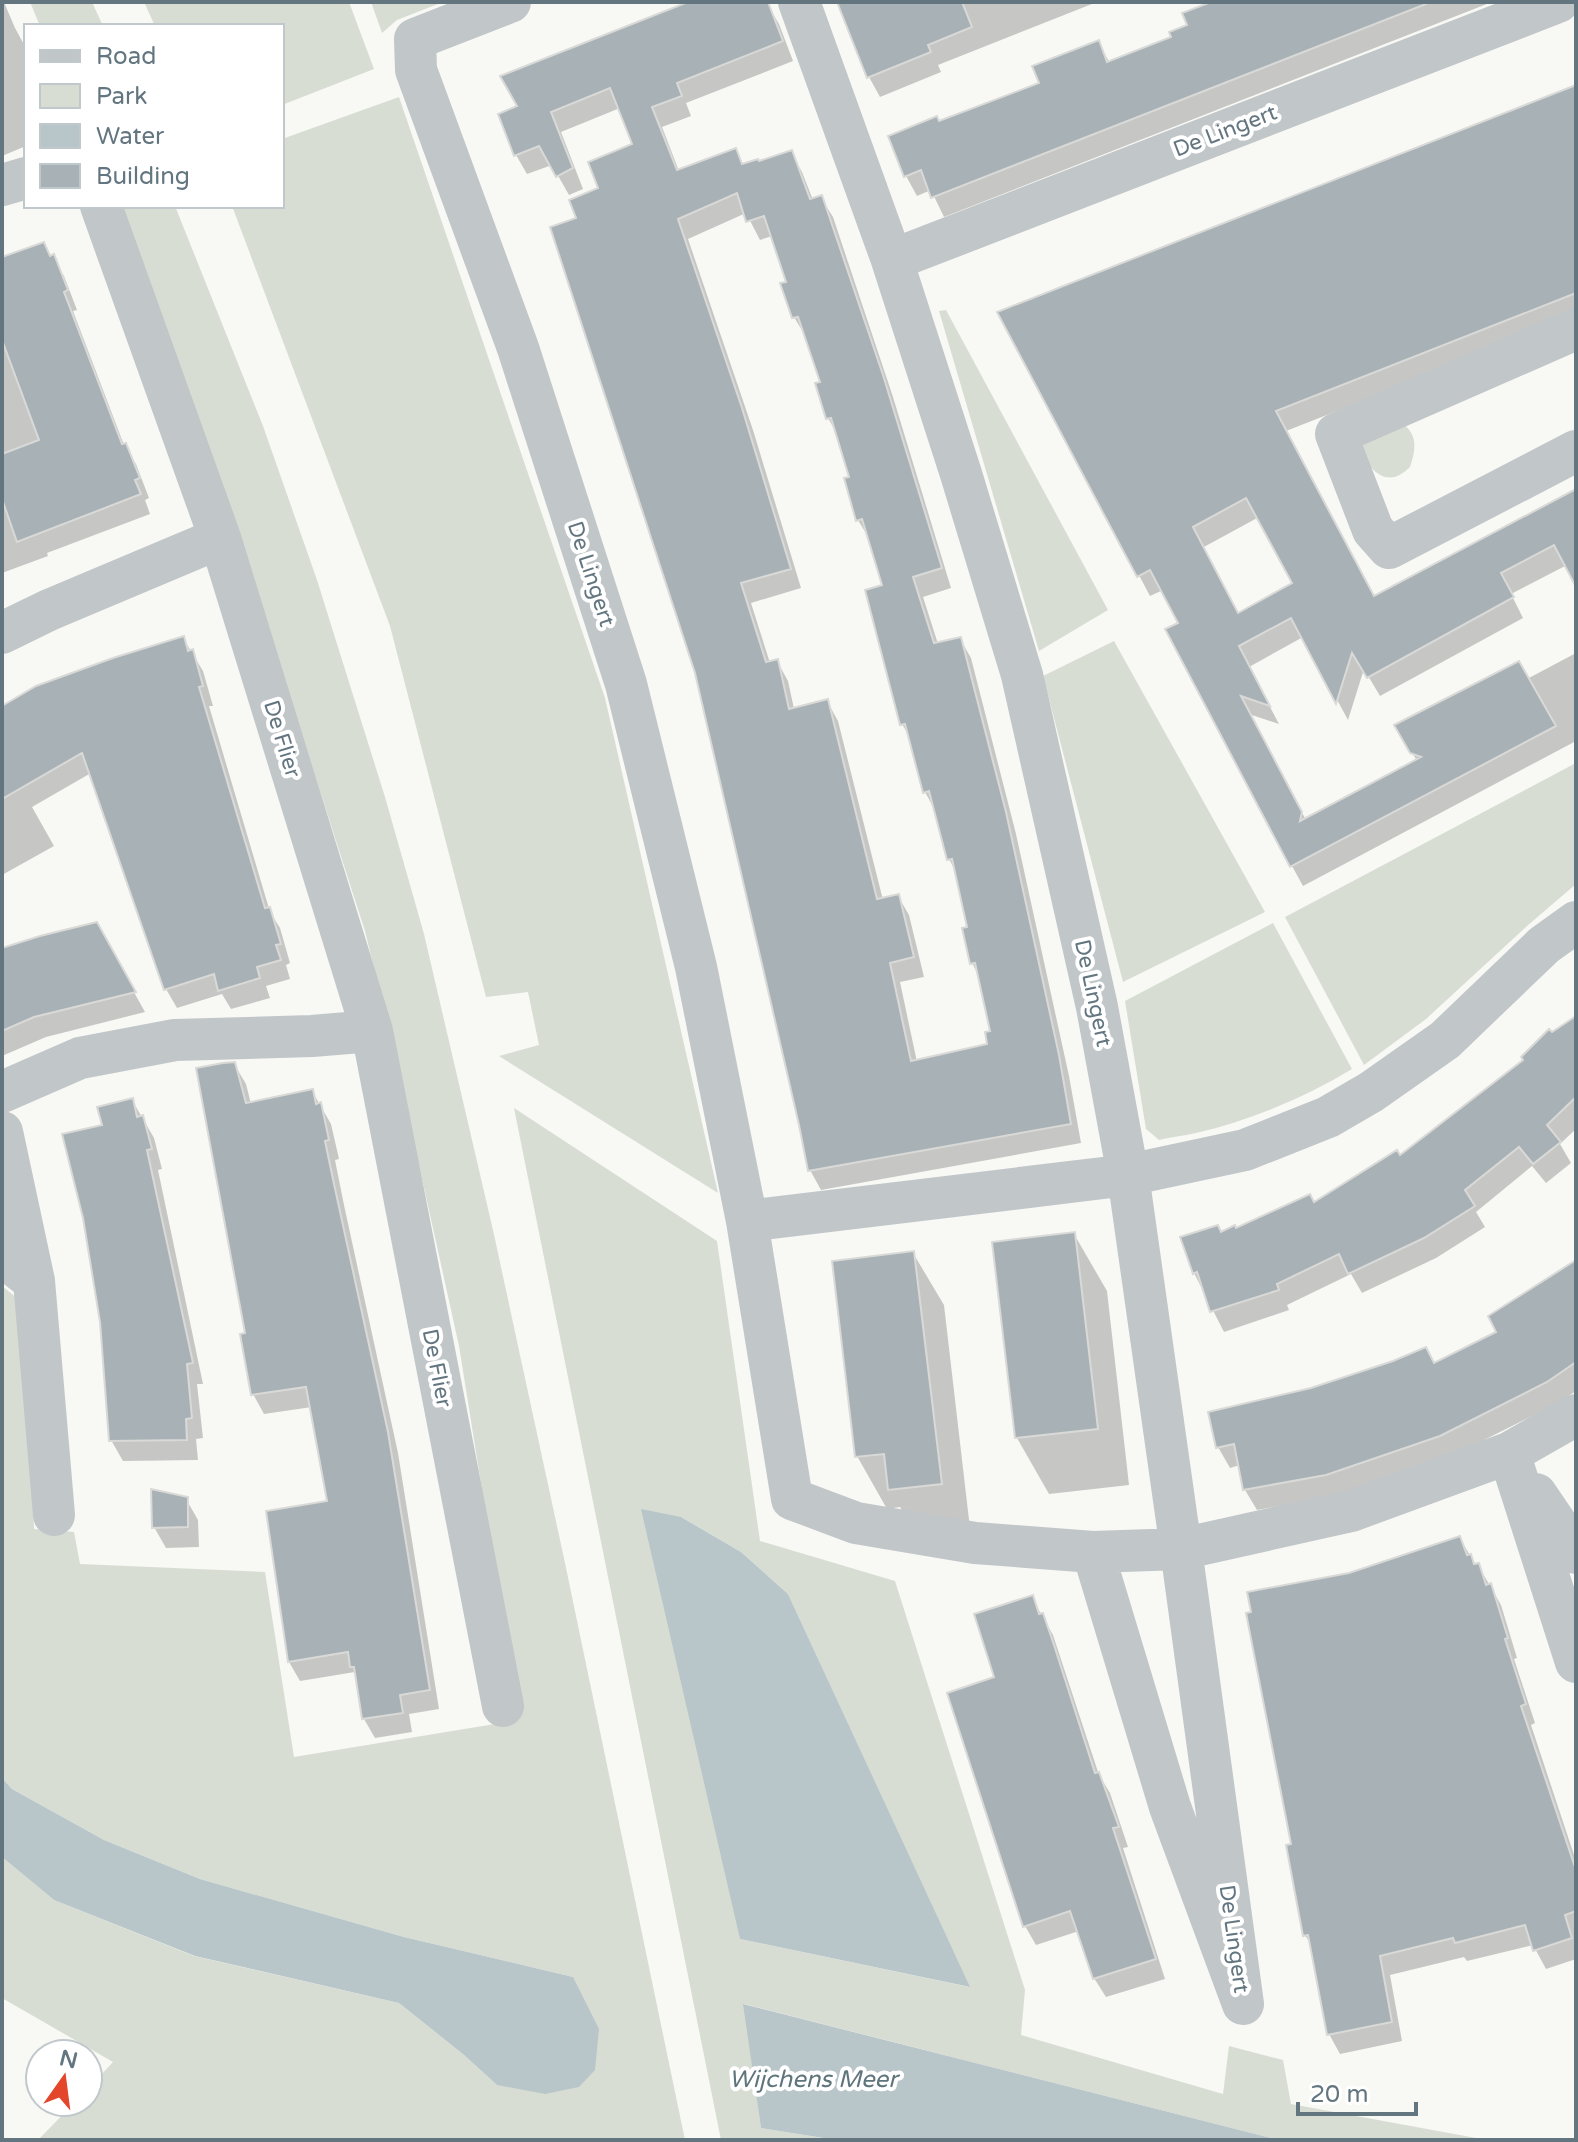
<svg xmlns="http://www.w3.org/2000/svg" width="1578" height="2142" font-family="'Varela Round',sans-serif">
<rect width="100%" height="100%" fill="#f8f8f5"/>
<path fill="#d8ddd4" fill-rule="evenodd" d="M30 2H92L103 26H40Z
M144 2H349L374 69 282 105V26H155Z
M371 2H443L397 20 382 33Z
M399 97 605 698 718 1193 499 1056 539 1045 528 992 486 997 390 626 232 206H282V139Z
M112 206H175L263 426 317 580 385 797 424 934 493 1230 565 1563 685 2140H38L75 2102H88V2089L113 2062 2 1998V1857L54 1900 194 1956 399 2003 464 2055 497 2085 573 1977 404 1937 200 1879 104 1840 12 1789 2 1778V1286L17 1298 31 1439 34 1529 74 1532 80 1564 265 1572 294 1757 519 1720 459 1346 391 1038 365 931 246 561Z
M946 310 1108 610 1039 651 939 311Z
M1402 423C1418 435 1416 449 1410 467 1387 490 1371 471 1359 450L1371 426Z
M1114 641 1265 912 1123 982 1043 676Z
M1574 764H1576V884L1527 926 1426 1019 1364 1065 1285 917Z
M1273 923 1352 1069C1304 1098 1251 1120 1196 1133 1183 1136 1171 1137 1159 1140L1146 1129 1125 1001Z
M514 1108 717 1241 760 1541 895 1581 1025 1990 1021 2035 1223 2094 1229 2046 1283 2060 1291 2104 1487 2140H1279L744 2004 761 2128 836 2140H721ZM681 1517 741 1552 788 1594 969 1987 740 1939Z"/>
<path fill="#b8c6c9" d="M641 1509 681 1517 741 1552 788 1594 970 1987 740 1939Z
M2 1778 12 1789 104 1840 200 1879 404 1937 573 1977 599 2029 595 2070 579 2087 545 2094 497 2085 464 2055 399 2003 195 1956 54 1900 2 1857Z
M743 2004 1279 2140H836L761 2128Z"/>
<path fill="#0003" fill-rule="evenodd" d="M2 2H4L15 28 26 48V146L2 156Z
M693 2H750L767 4 779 24 793 61 686 103 691 116 662 127 679 171 735 150 744 165 759 164 791 152 802 172 813 200 821 198 833 217 893 397 951 588 923 597 938 644 960 639 971 658 1016 834 1069 1076 1081 1143 821 1190 810 1170 697 672 578 219 634 145 620 108 561 132 583 189 569 195 552 165 527 174 516 155 520 108ZM746 213 760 240 772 236 788 283 794 317 806 337 822 383 828 418 840 439 852 478 858 520 870 540 884 586 902 724 912 741 925 792 936 812 949 859 957 874 969 928 972 963 980 978 992 1032 990 1046 917 1062 900 982 924 977 909 915 898 896 883 900 838 721 827 701 794 709 788 681 777 661 770 663 751 603 801 588 753 430 688 239Z
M839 2H1097L938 65 941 72 880 97 869 77Z
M1216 2H1492L944 217 931 190 917 196 906 176 891 137 939 123 1042 84 1098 43 1110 63 1174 38Z
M1576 87V317L1286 431 1374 598 1576 491V581L1567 565 1511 594 1523 618 1380 696 1364 669 1348 720 1303 637 1249 667 1279 724 1249 714 1306 820 1417 761 1397 726 1527 679 1576 653V741L1303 886 1292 866 1180 623 1163 590 1150 596 1000 313ZM1259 517 1294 584 1238 615 1202 548Z
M43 244 64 276 77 310 73 311 124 445 136 464 149 498 145 500 150 514 47 553 48 556 2 573V260Z
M183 638 203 671 213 706H209L270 912 280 928 290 963 286 965 290 979 266 986 270 998 231 1009 222 994 177 1008 166 989 91 773 32 807 54 846 2 875V709Z
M96 924 145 1012 46 1037 2 1056V950Z
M1576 1018V1129L1560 1144 1571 1163 1546 1183 1532 1166 1476 1212 1485 1227 1436 1258 1362 1293 1351 1274 1287 1305 1289 1310 1224 1332 1194 1273 1221 1234 1314 1204 1400 1158 1525 1061 1551 1034Z
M234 1064 246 1084 251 1104 312 1091 331 1124 339 1159 335 1160 344 1205 398 1453 439 1709 409 1714 412 1732 375 1738 364 1719 355 1672 300 1681 289 1662 329 1502 312 1407 264 1414 253 1394 248 1335Z
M132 1100 154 1138 162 1169 158 1170 203 1384H197L203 1438 196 1439 198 1460 123 1461 111 1440 104 1126Z
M1074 1234 1107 1291 1129 1485 1049 1494 1017 1438Z
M913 1253 944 1305 971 1537 920 1542 900 1507 887 1509 857 1456Z
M1576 1264V1391L1558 1403 1452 1456 1339 1495 1257 1510 1245 1490 1240 1465 1230 1468 1218 1447 1434 1365 1499 1333Z
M186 1499 198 1520 199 1547 166 1548 154 1527Z
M1460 1538 1476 1566 1478 1565 1501 1605 1517 1658 1514 1659 1535 1723 1531 1725 1576 1861V1959L1546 1969 1533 1945 1467 1961 1464 1957 1390 1975 1402 2041 1340 2054 1329 2034 1313 1948 1305 1935 1293 1846 1350 1575Z
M1032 1598 1053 1635 1099 1775 1110 1793 1128 1847 1123 1848 1165 1979 1106 1997 1094 1978 1079 1931 1036 1945 1025 1926 996 1678Z"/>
<path fill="#a8b2b6" stroke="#d9d9d7" stroke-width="2" fill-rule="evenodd" d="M688 2H768L783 41 677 83 682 96 652 107 677 170 736 148 742 164 758 159 759 161 792 150 810 199 822 195 883 375 942 568 913 577 934 643 961 637 1006 812 1059 1055 1071 1124 808 1171 799 1125 695 673 550 227 576 218 569 200 598 188 588 162 632 144 610 88 551 112 573 168 556 177 539 146 514 156 498 114 517 106 500 76ZM737 193 746 222 764 216 786 282 780 283 792 318 798 317 820 382 815 383 826 419 831 418 849 477 844 478 856 521 862 519 882 585 865 590 900 725 905 724 923 793 929 791 947 860 952 859 967 927 962 928 970 964 975 963 990 1031 985 1032 987 1044 911 1061 890 963 914 957 899 894 877 899 828 699 789 709 778 659 766 662 741 583 791 569 742 408 678 219Z
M837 2H962L972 27 928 45 931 52 867 78Z
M1211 2H1425L1426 4 931 198 921 170 904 177 888 136 937 116 939 121 1039 83 1032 66 1099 40 1107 62 1171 37 1169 32 1187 25 1182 13Z
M1576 85V293L1276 411 1374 596 1576 489V587L1554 545 1501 573 1514 597 1367 678 1352 653 1336 704 1291 618 1239 646 1270 706 1241 696 1302 812 1300 821 1421 757 1410 753 1394 725 1519 661 1556 726 1290 867 1165 629 1178 623 1150 570 1137 577 997 312ZM1246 498 1292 583 1238 613 1193 527Z
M44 242 50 256 54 254 68 290 64 292 122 444 126 443 140 478 135 480 141 494 17 542 2 499V454L39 440 2 340V257Z
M184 636 188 651 193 649 203 686 199 687 265 908 270 907 281 944 276 945 281 960 257 967 260 978 218 991 214 974 164 990 82 753 2 799V706L36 686 113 658Z
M97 922 136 992 34 1017 2 1031V948L40 936Z
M1576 1016V1097L1547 1125 1561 1142 1533 1164 1519 1147 1465 1190 1475 1206 1424 1238 1348 1274 1339 1254 1277 1284 1279 1290 1210 1312 1197 1272 1193 1274 1180 1237 1218 1225 1221 1232 1235 1225 1236 1228 1310 1194 1314 1202 1397 1150 1400 1155 1523 1060 1521 1057 1549 1029 1552 1032Z
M235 1062 246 1103 313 1089 316 1104 321 1102 329 1140 325 1141 334 1184 388 1432 430 1690 400 1695 403 1713 362 1719 354 1667H350L348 1652 288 1662 266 1511 327 1501 306 1387 251 1395 240 1334 245 1333 196 1068 223 1063Z
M133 1098 137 1117 143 1115 152 1149 147 1150 193 1363 187 1364 192 1418 186 1419 187 1440 109 1441 100 1322 83 1218 62 1134 102 1125 97 1107Z
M1075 1232 1098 1429 1015 1438 992 1242Z
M914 1251 942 1484 888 1490 884 1454 855 1457 832 1261Z
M1576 1260V1362L1547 1382 1440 1436 1326 1475 1243 1490 1234 1444 1216 1448 1208 1412 1311 1388 1393 1361 1426 1347 1434 1363 1496 1332 1488 1316Z
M151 1489 188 1497V1527L152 1528Z
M1460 1536 1467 1555 1471 1554 1474 1564 1479 1563 1486 1585 1491 1583 1508 1638 1505 1639 1526 1704 1521 1706 1576 1870V1911L1565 1915 1572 1938 1533 1951 1525 1925 1455 1943 1453 1938 1380 1956 1392 2022 1327 2035 1308 1935 1303 1936 1286 1845 1291 1844 1246 1613 1251 1612 1247 1592 1349 1573Z
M1033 1595 1039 1614 1043 1613 1054 1645 1095 1773 1099 1772 1119 1827 1113 1828 1156 1959 1093 1979 1070 1911 1023 1927 947 1693 994 1677 974 1614Z"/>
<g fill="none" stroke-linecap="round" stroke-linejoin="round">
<path stroke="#c1c6c9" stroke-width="42" d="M510 2 415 39 416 70 518 348 626 684 696 967 747 1221 792 1499 856 1523 975 1543 1093 1552 1181 1549 1351 1511 1509 1453 1576 1415
M799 2 892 260 961 474 1022 675 1097 1007 1128 1175 1181 1549 1243 2004 1170 1807 1093 1552
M2 185 26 178
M101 206 220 538 372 1031 503 1706
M892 260 1558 2
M1576 329 1336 434 1373 530 1389 548 1576 451
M2 633 49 610 220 538
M2 1092 80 1058 175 1040 312 1036 372 1031
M2 1132 34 1281
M747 1221 1128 1175 1245 1150 1328 1117 1371 1092 1445 1040 1544 945 1576 922
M2 1256 34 1281 54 1515
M1509 1453 1576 1662
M1536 1494 1576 1553"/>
</g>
<g text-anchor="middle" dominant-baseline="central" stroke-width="8" stroke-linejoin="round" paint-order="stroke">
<g font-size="22" fill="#637680" stroke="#fff">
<text transform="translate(1225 131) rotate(-21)">De Lingert</text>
<text transform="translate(591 574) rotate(72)">De Lingert</text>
<text transform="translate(282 739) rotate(73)">De Flier</text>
<text transform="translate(1093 993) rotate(78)">De Lingert</text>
<text transform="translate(437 1368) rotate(79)">De Flier</text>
<text transform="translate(1234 1939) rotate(82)">De Lingert</text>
</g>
<g font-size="24" font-style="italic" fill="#5e757b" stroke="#fff">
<text x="813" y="2079">Wijchens Meer</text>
</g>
</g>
<rect width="1578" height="2142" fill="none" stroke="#637680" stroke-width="8"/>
<rect x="24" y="24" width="260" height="184" fill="#ffffff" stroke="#c1c8cc" stroke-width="2"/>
<rect x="40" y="50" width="40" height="12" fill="#c1c6c9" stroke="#c1c8cc" stroke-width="2"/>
<text x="96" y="64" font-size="24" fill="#637680">Road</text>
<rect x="40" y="84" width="40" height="24" fill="#d8ddd4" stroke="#c1c8cc" stroke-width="2"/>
<text x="96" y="104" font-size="24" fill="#637680">Park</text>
<rect x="40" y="124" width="40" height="24" fill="#b8c6c9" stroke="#c1c8cc" stroke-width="2"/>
<text x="96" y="144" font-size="24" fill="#637680">Water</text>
<rect x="40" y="164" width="40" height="24" fill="#a8b2b6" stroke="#c1c8cc" stroke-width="2"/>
<text x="96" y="184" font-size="24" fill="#637680">Building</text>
<g transform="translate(64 2078) rotate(14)"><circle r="38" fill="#ffffff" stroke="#c1c8cc" stroke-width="2"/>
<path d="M0-6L14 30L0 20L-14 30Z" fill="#e3462a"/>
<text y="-12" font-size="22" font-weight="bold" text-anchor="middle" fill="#637680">N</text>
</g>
<path d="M1298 2102v12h118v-12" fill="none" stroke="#637680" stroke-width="4"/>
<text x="1310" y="2102" font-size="24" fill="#637680" stroke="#ffffff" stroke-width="6" paint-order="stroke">20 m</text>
</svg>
